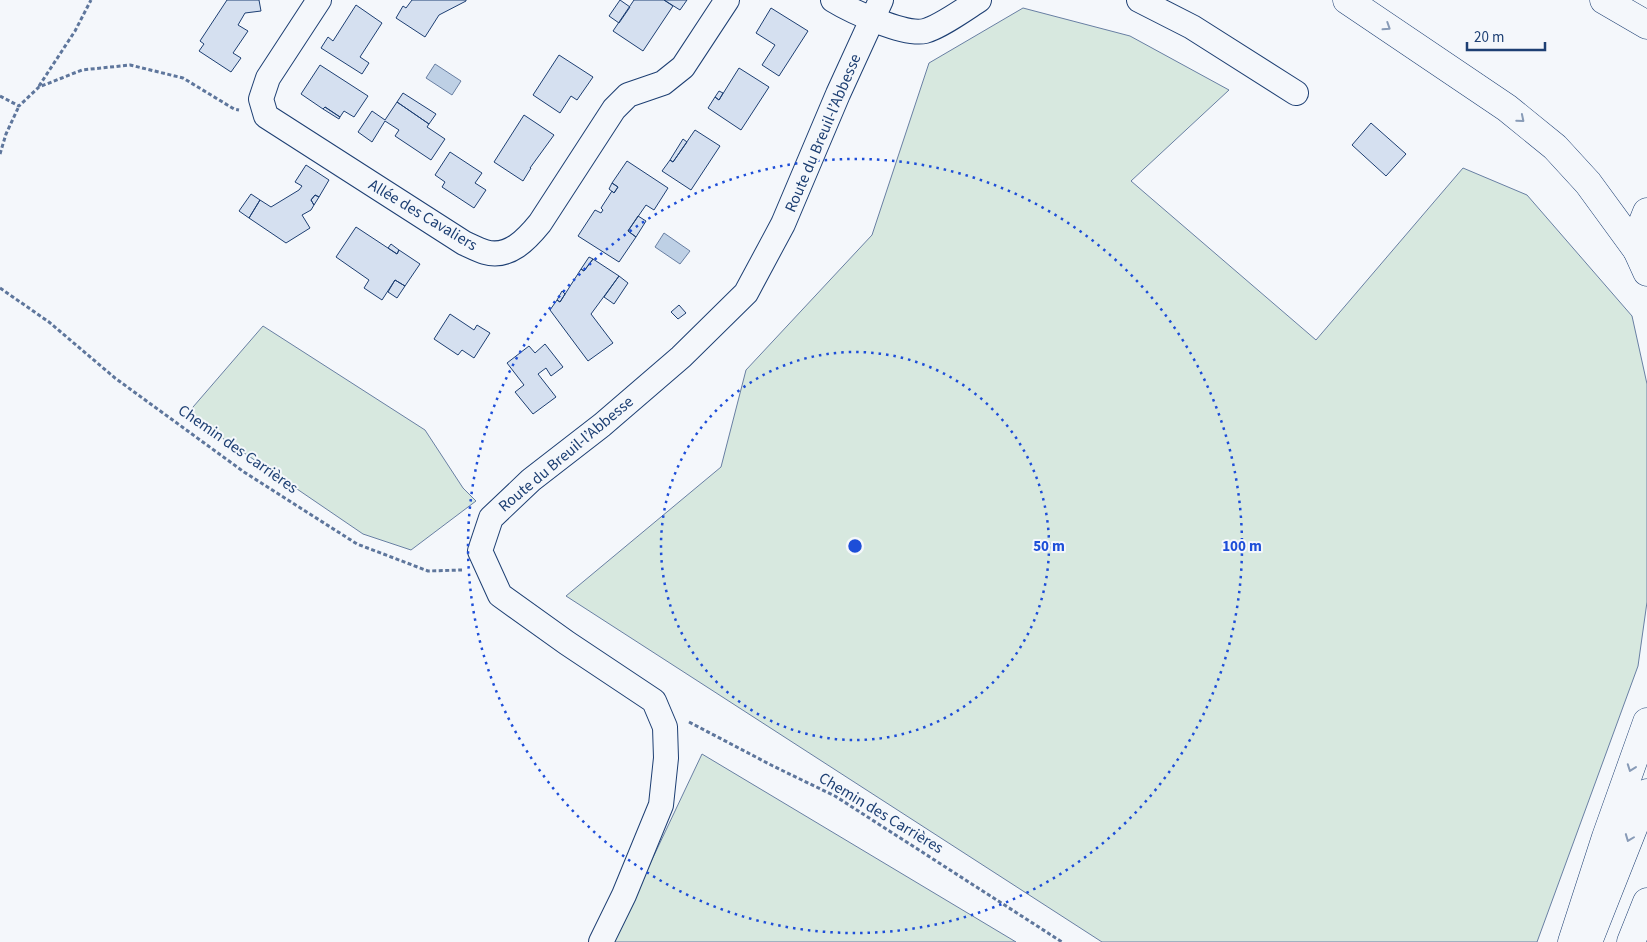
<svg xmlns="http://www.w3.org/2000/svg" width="1647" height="942" font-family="'Source Sans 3',sans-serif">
<rect width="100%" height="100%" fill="#f4f7fb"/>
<path fill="#d7e8df" stroke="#687fa3" d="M1023 8 1130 36 1229 90 1131 181 1316 340 1463 168 1527 195 1632 316 1647 384V602L1638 666 1537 942H1102L566 596 721 467 746 370 872 235 929 63Z
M263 326 425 430 463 488 476 501 411 550 363 534 187 414Z
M702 754 1016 942H613Z"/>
<path fill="#bed0e5" stroke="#687fa3" d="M435 64 461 81 452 95 426 78Z
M664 233 690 251 680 264 655 247Z"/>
<path fill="#d5e0f0" stroke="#1d3f73" d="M227 0H259L261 11 245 13 238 25 248 31 233 53 241 58 231 72 199 51 204 44 200 41Z
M412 0H466V1L439 15 425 37 396 18 403 6 406 8Z
M620 0 630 7 619 23 609 16Z
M634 0H664L673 6 643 51 613 31Z
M664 0H687L680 10Z
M356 5 382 23 360 57 369 63 362 74 321 48 328 37 333 41Z
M771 8 808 31 779 76 762 65 775 45 756 33Z
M559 55 593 77 577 100 571 96 560 113 533 95Z
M320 65 368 96 354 117 344 111 340 117 325 107 323 109 301 94Z
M739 68 769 87 741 130 708 108 715 97 719 100Z
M719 91 723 93 719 100 715 97Z
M403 93 436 114 429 124 397 102Z
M397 102 429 124 427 127 445 139 431 160 395 136 399 130 385 121 372 142 358 132 372 111 385 120Z
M325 107 340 117 339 119 323 109Z
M524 115 554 135 530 168H531L523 181 494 162Z
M1371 123 1406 154 1386 176 1352 145Z
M695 130 720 146 691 190 662 171 670 160 673 162Z
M683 139 687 142 673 162 670 160Z
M450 152 482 173 475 183 486 190 474 208 442 187 445 182 435 175Z
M627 161 668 188 654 210 646 205 628 231 636 237 619 262 578 236 595 210 601 213 603 210 601 208 612 191 614 193 618 187 612 183Z
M306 165 329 180 319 197 315 195 311 200 314 205 311 210 302 215 310 228 286 243 249 218 260 200 271 207 299 190 302 186 295 182Z
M612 183 618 187 614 193 609 189Z
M251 194 260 200 249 218 239 211Z
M315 195 319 197 314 205 311 200Z
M638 216 646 221 636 237 628 231Z
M356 227 397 254 399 250 420 264 405 286 395 280 382 300 364 288 369 280 336 257Z
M391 244 399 250 397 254 388 248Z
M589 257 593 259 584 271 581 269Z
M593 259 619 276 591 314 613 343 588 361 550 310 557 300 560 302 581 269 584 271Z
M619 276 628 283 614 304 604 297Z
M395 280 405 286 397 298 388 292Z
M562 291 565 294 560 302 557 300Z
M679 305 686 313 678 319 671 312Z
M450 314 474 330 477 325 490 333 474 358 462 350 458 355 434 339Z
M545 344 563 367 551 376 546 368 538 374 556 397 533 414 515 392 524 385 507 363 529 346 535 353Z"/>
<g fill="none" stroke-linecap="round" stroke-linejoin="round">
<g stroke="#1d3f73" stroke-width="26">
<path id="minor" d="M319 0 268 78 261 99 266 116 464 243C471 246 478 250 485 252 509 259 527 239 540 223L614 109 628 95 663 83 683 67 727 0
M833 0C851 11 905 36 925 31 940 27 965 9 979 0
M1139 0 1192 27 1296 93
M601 942 624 895 661 805 666 758 665 727 654 701 567 643 500 595 480 551 491 518 531 480 602 425 681 357 746 293 783 224 838 94 881 0"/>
</g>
<g stroke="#1d3f73" stroke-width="29">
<path id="secondary" d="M1604 0 1647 25
M1637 250 1643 222 1647 212"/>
</g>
<g stroke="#1d3f73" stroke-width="29">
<path id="primary" d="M1347 0 1507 108 1555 147 1588 183 1637 250 1647 272
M1572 942 1606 837 1647 722"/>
</g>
<g stroke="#1d3f73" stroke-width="29">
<path id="trunk" d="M1588 942 1647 793
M1631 942 1647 902"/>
</g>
<path stroke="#5e769c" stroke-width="3" stroke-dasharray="4 2.5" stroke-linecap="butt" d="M39 86 75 31 91 0
M0 96 19 106 39 87 82 70 130 65 183 78 234 109 239 110
M0 154 6 134 19 106
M0 288 49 322 115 378 244 472 357 544 428 571 462 570
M689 722 773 766 835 796 1062 942"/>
<use href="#minor" stroke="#f4f7fb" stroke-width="24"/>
<use href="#secondary" stroke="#f4f7fb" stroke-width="28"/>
<use href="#primary" stroke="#f4f7fb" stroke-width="28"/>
<use href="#trunk" stroke="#f4f7fb" stroke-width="28"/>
</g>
<defs><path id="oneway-chevron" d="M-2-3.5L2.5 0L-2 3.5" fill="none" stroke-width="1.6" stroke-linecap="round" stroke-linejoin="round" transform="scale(1.25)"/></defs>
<g stroke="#889bb7">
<use href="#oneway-chevron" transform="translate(1387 27) rotate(33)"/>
<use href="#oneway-chevron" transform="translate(1521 119) rotate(40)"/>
<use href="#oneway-chevron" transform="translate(1631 768) rotate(110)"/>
<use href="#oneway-chevron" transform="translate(1629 838) rotate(111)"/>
</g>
<g fill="none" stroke="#1d4ed8" stroke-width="2.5" stroke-dasharray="2.5 5">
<circle cx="855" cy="546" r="194"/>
<circle cx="855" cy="546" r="387"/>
</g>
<g text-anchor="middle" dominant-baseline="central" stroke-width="4" stroke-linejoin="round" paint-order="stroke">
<g font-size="16" fill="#1d3f73" stroke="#f4f7fb">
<text transform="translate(823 133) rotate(-67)">Route du Breuil-l’Abbesse</text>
<text transform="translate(423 215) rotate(31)">Allée des Cavaliers</text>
<text transform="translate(238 449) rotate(35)">Chemin des Carrières</text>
<text transform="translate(566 454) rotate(-40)">Route du Breuil-l’Abbesse</text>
<text transform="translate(881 813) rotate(31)">Chemin des Carrières</text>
</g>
</g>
<circle cx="855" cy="546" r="8" fill="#1d4ed8" stroke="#f4f7fb" stroke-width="2.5"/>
<g font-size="15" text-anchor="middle" font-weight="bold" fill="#1d4ed8" stroke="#f4f7fb" stroke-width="4" stroke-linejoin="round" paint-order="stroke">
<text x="1049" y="551">50 m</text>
<text x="1242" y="551">100 m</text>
</g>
<path d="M1467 42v8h78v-8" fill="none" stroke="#1d3f73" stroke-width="2.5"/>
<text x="1474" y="42" font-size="15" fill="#1d3f73" stroke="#f4f7fb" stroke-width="4" paint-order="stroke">20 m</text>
</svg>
